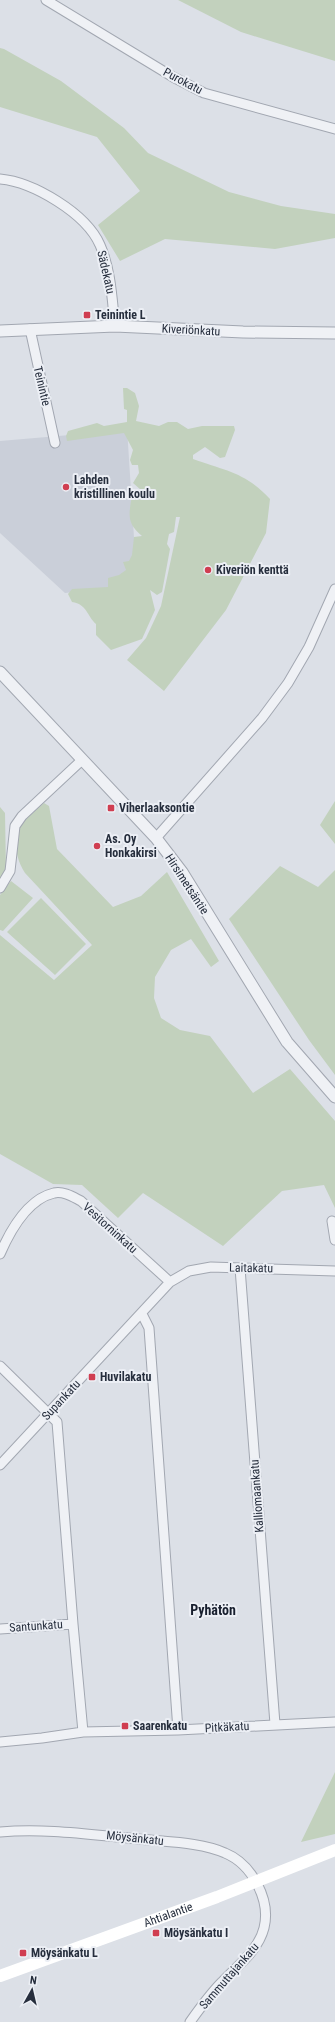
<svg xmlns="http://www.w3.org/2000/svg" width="335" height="2022" font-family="'Roboto Condensed',sans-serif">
<rect width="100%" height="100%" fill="#dce0e7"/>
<path fill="#cacfd9" d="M127 428 137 585 65 593 0 533V441L70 435Z"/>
<path fill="#c2d1bd" d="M178 0H335V61L241 32Z
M0 48 4 49 61 81 124 128 148 153 229 192 281 206 335 214V238L275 249 165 239 120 261 98 225 140 191 97 137 0 107Z
M123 388H127L135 393 139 406 136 421 159 426 168 422H177L188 429 202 426H234L235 430 225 457 220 458 205 447 193 455V459C226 471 245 472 270 499L266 533 226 610 164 691 127 660 146 638 161 606 180 517H176L174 532 169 534 167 544 170 549 162 592 157 595 150 590 155 610 142 639 111 650 96 635V624C87 616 87 604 72 602L68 594 72 589 108 587V578L119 575 126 570 123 562 129 561 132 555 134 537 142 536C126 523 129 514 132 495L141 490 133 483 139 473 138 465H132L130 460 133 450 124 433 67 441 66 436 68 431 97 423 104 426 127 422V410L124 409Z
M335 801V844L320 825Z
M44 803 49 806 57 849 113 907 141 896 167 872 219 961 211 967 191 939 171 950 155 977 154 998 161 1018 180 1030 210 1036 253 1093 290 1069 335 1121V1208L324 1185 282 1191 223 1246 143 1193 118 1218 82 1185 53 1184 0 1154V935L54 980 92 945 25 873C15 857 15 845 17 827Z
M0 807 5 813 6 870 0 878Z
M280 866 318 887 335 870V1075L309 1040 229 919Z
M11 881 33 898 3 931 0 930V895Z
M41 898 86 944 55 975 7 932Z
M335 1772V1834L301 1842Z"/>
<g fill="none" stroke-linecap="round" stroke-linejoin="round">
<g stroke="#a2a7b1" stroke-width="11">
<path id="minor" d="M46 0 173 77 204 93 335 129
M0 179C33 182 86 213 100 245 111 270 112 299 115 326
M30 329 55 443
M156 838 262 718 288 683 309 647 335 589
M0 888 10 871 15 826 22 816 82 760
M332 1221 335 1240
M0 1254C10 1231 28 1199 54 1193 64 1191 73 1197 81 1201L170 1282
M240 1268 275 1724
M142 1314 149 1328 178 1730
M0 1366 57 1422 73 1624 83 1732
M0 1465 170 1282 189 1271 211 1267 335 1271
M0 1629 73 1624
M0 1742 42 1738 83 1732 178 1730 335 1722
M0 1832C47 1828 92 1835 139 1839 165 1842 201 1842 225 1853 252 1864 271 1900 264 1928 258 1951 238 1965 222 1982 210 1994 200 2008 190 2022"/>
</g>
<g stroke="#a2a7b1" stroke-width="13">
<path id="tertiary" d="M0 331 115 326 243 332 335 333
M0 672 156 838 182 872 287 1042 335 1097"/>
</g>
<use href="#minor" stroke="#eff1f5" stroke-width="9"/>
<use href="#tertiary" stroke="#eff1f5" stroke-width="11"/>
<path stroke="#fff" stroke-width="12" id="s1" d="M0 1976 217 1897 335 1850"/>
</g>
<g fill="#d03e51" stroke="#eceff5" stroke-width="1.5">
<rect x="83" y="311" width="8" height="8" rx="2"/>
<circle cx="66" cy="487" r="4"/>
<circle cx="208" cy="570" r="4"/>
<rect x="107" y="804" width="8" height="8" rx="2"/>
<circle cx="97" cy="846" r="4"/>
<rect x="88" y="1373" width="8" height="8" rx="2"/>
<rect x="121" y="1722" width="8" height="8" rx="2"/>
<rect x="152" y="1929" width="8" height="8" rx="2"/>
<rect x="19" y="1949" width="8" height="8" rx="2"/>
</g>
<g text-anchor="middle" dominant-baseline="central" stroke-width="4" stroke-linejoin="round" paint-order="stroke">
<g font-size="12" fill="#262e3d" stroke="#eceff5">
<text transform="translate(183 81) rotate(28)">Purokatu</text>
<text transform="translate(106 272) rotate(77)">Sädekatu</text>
<text transform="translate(191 330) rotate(3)">Kiveriönkatu</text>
<text transform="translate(42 386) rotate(77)">Teinintie</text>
<text transform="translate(187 884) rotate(57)">Hirsimetsäntie</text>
<text transform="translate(110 1228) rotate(42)">Vesitorninkatu</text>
<text transform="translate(251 1268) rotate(1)">Laitakatu</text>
<text transform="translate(61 1400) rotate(-47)">Supankatu</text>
<text transform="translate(257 1496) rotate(-94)">Kalliomaankatu</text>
<text transform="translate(36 1626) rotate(-4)">Santunkatu</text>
<text transform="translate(227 1727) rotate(-3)">Pitkäkatu</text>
<text transform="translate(135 1838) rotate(6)">Möysänkatu</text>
<text stroke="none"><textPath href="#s1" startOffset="179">Ahtialantie</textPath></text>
<text transform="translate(229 1976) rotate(-49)">Sammuttajankatu</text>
</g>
<g font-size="12" font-weight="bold" fill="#262e3d" stroke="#eceff5" text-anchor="start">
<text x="95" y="315">Teinintie L</text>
<text x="74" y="480">Lahden<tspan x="74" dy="14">kristillinen koulu</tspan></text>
<text x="216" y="570">Kiveriön kenttä</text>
<text x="119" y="808">Viherlaaksontie</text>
<text x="105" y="839">As. Oy<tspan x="105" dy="14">Honkakirsi</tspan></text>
<text x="100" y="1377">Huvilakatu</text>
<text x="133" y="1726">Saarenkatu</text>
<text x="164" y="1933">Möysänkatu I</text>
<text x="31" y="1953">Möysänkatu L</text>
</g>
<g font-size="14" font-weight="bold" fill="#181f2e" stroke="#eceff5">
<text x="213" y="1610">Pyhätön</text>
</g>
</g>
<g transform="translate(32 1990) rotate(8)" stroke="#eceff5" stroke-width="3" paint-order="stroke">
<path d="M0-3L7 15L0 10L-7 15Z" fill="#262e3d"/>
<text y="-6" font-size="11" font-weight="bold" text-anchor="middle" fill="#262e3d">N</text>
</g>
</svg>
